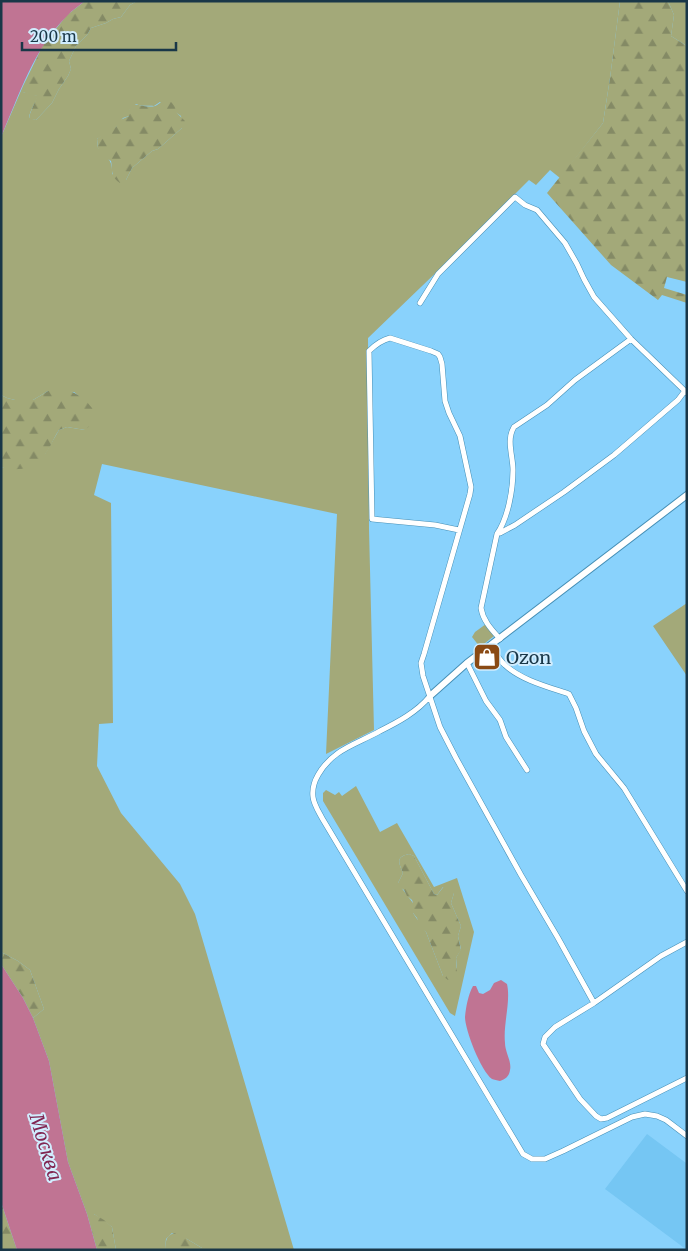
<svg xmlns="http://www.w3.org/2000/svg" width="688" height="1251" font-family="Merriweather,serif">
<defs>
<pattern id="forest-firs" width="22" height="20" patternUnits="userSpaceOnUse" patternTransform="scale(1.25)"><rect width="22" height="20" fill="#a3a979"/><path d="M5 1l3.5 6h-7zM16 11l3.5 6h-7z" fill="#848a65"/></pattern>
</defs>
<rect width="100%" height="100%" fill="#89d2fc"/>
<path fill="#75c6f3" d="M647 1134 686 1163H687V1250L605 1189Z"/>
<path fill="#a3a979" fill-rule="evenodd" d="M137 1H620L610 78 603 123 560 178 550 170 536 185 529 180 448 261 368 338 369 529 374 730 326 754 337 514 102 464 94 495 111 503 113 723 99 724 97 766 121 813 180 884 195 914 294 1250H202V1248L187 1239 172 1233 166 1239 165 1250H116L112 1227 94 1214H87L68 1162 49 1061 33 1018 44 1009 30 970 18 961 1 952V467L6 468 45 454 59 430 67 427 85 430 80 397 74 392 48 391 33 400H15L7 398 1 395V137L23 86V92L38 96C35 104 30 110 29 118L36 120 52 103 59 89 68 76 71 69 69 61 76 46 87 35 91 28 106 23 113 19 121 17 130 5ZM160 102 181 116 182 128 158 149 152 151 132 168 126 180 112 174C113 160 107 157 98 148L97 139 116 127 123 118 129 116V110L136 104C143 107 148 105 154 106Z
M668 1H687V46L671 36 674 15Z
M687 603V676L653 626Z
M486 624 494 636 480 647 472 637 475 632Z
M356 786 380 832 397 823 434 887 457 878 474 932 455 1016 450 1013 323 801V793L326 790 335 795 339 792 342 796ZM409 854 414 856 434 894 437 895 443 887 454 893 451 903 461 926 458 936 461 949 456 958 457 968 443 976 426 932 413 913V903L398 883 403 873C399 863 395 857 409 854Z"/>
<path fill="url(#forest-firs)" d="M85 1H137L130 5 121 17 113 19 106 23 91 28 87 35 76 46 69 61 71 69 68 76 59 89 52 103 36 120 29 119C30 110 35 104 37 96L30 95 23 92V86L43 45 67 15Z
M620 1H668L674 15 671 36 687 46V282L667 277 664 288 687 295V303L662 295 658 300 611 265 547 193 603 123 610 78Z
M165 99 171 102 175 106 176 112 185 121 182 128 158 149 152 151 132 168 126 180 120 183C110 176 113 172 111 161L100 154 98 148 97 139 110 128 116 127 118 121 129 116V110L130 104C138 104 147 108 155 106 158 105 162 101 165 99Z
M65 389C80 394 90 403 98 417L92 424 85 430 67 427 59 430C53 439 48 453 40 461 30 470 13 471 1 467V395L7 398 15 400H33L48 391Z
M409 854 414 856 434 894 437 895 445 885 453 887 455 889 454 893 451 903 461 926 458 936 461 950 456 958 457 971 452 980H448L443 976 426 932 419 925 417 918 413 913V903L412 900 407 896 404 890 398 886V883L403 873C399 863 395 857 409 854Z
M1 952 18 961 30 970 44 1009 33 1018 23 998 1 964Z
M1 1202 17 1250H1Z
M87 1214H94L104 1220 112 1227 116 1250H97Z
M180 1232 187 1239 202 1248V1250H165C166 1237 167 1234 180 1232Z"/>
<path fill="#c07493" d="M1 1H85C79 6 72 10 67 16 34 48 19 95 1 137Z
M1 964 23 998 33 1018 49 1061 68 1162 87 1214 97 1250H17L1 1202Z
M501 980 507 984C511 1001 503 1024 505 1043 505 1052 512 1062 510 1070 509 1077 505 1079 500 1081 497 1080 494 1080 492 1079 481 1071 465 1030 465 1017 466 1007 468 995 473 986H476L479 993 483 994 490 990 494 983Z"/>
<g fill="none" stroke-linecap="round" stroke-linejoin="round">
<g stroke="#458fb6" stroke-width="6">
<path id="minor" d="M420 303 438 274 515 197 525 205 537 210 565 243 577 264 584 279 594 297 631 339 687 393
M459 530 435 525 372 519 369 351C375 345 382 340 390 338L431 351 438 354 440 357 442 364 445 401 449 413 460 436 471 487 470 494 424 654 421 663 423 676 440 727 456 758 521 875 558 938 594 1003
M500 533 515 525 564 492 614 455 678 400 684 392
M500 639C492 630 483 621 481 608L497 534C508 518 513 490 513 470 513 456 506 440 514 427L547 405 575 380 631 339
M491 646C495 652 499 660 505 665 521 680 548 687 569 694L576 708 584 731 596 754 624 788 687 891
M467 663 486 701 500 720 506 737 527 770
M430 696C417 712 398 722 380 731 355 745 333 749 318 775 314 782 312 789 313 797 314 805 319 812 322 818L523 1154 532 1159H545L563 1151 632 1117 645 1114 657 1116 666 1120 687 1136
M687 942 661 956 594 1003 555 1027 545 1037 543 1044 580 1099 596 1116 601 1119 607 1118 687 1078"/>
</g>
<g stroke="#458fb6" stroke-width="8">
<path id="tertiary" d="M430 696 467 663 687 495"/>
</g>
<use href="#minor" stroke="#fff" stroke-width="5"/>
<use href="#tertiary" stroke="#fff" stroke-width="6"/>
</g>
<defs>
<g id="shop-square" transform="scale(1.4375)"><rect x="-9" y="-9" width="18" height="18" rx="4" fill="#8a4a14" stroke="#d1edfe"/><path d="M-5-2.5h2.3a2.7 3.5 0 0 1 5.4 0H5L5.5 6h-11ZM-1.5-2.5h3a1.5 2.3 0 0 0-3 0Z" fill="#fff"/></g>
</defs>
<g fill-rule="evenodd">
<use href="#shop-square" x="487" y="657"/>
</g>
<g text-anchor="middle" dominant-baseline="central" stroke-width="4" stroke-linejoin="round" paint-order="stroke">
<g font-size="18" fill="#193748" stroke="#d1edfe" text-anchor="start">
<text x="506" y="657">Ozon</text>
</g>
<g font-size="19" font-style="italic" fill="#812652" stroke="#d1edfe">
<text transform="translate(46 1147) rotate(73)">Москва</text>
</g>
</g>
<rect width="688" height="1251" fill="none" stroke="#193748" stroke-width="5"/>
<path d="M22 42v8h154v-8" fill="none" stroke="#193748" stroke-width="2.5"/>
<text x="30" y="42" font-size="15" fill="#193748" stroke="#d1edfe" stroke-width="4" paint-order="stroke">200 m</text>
</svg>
